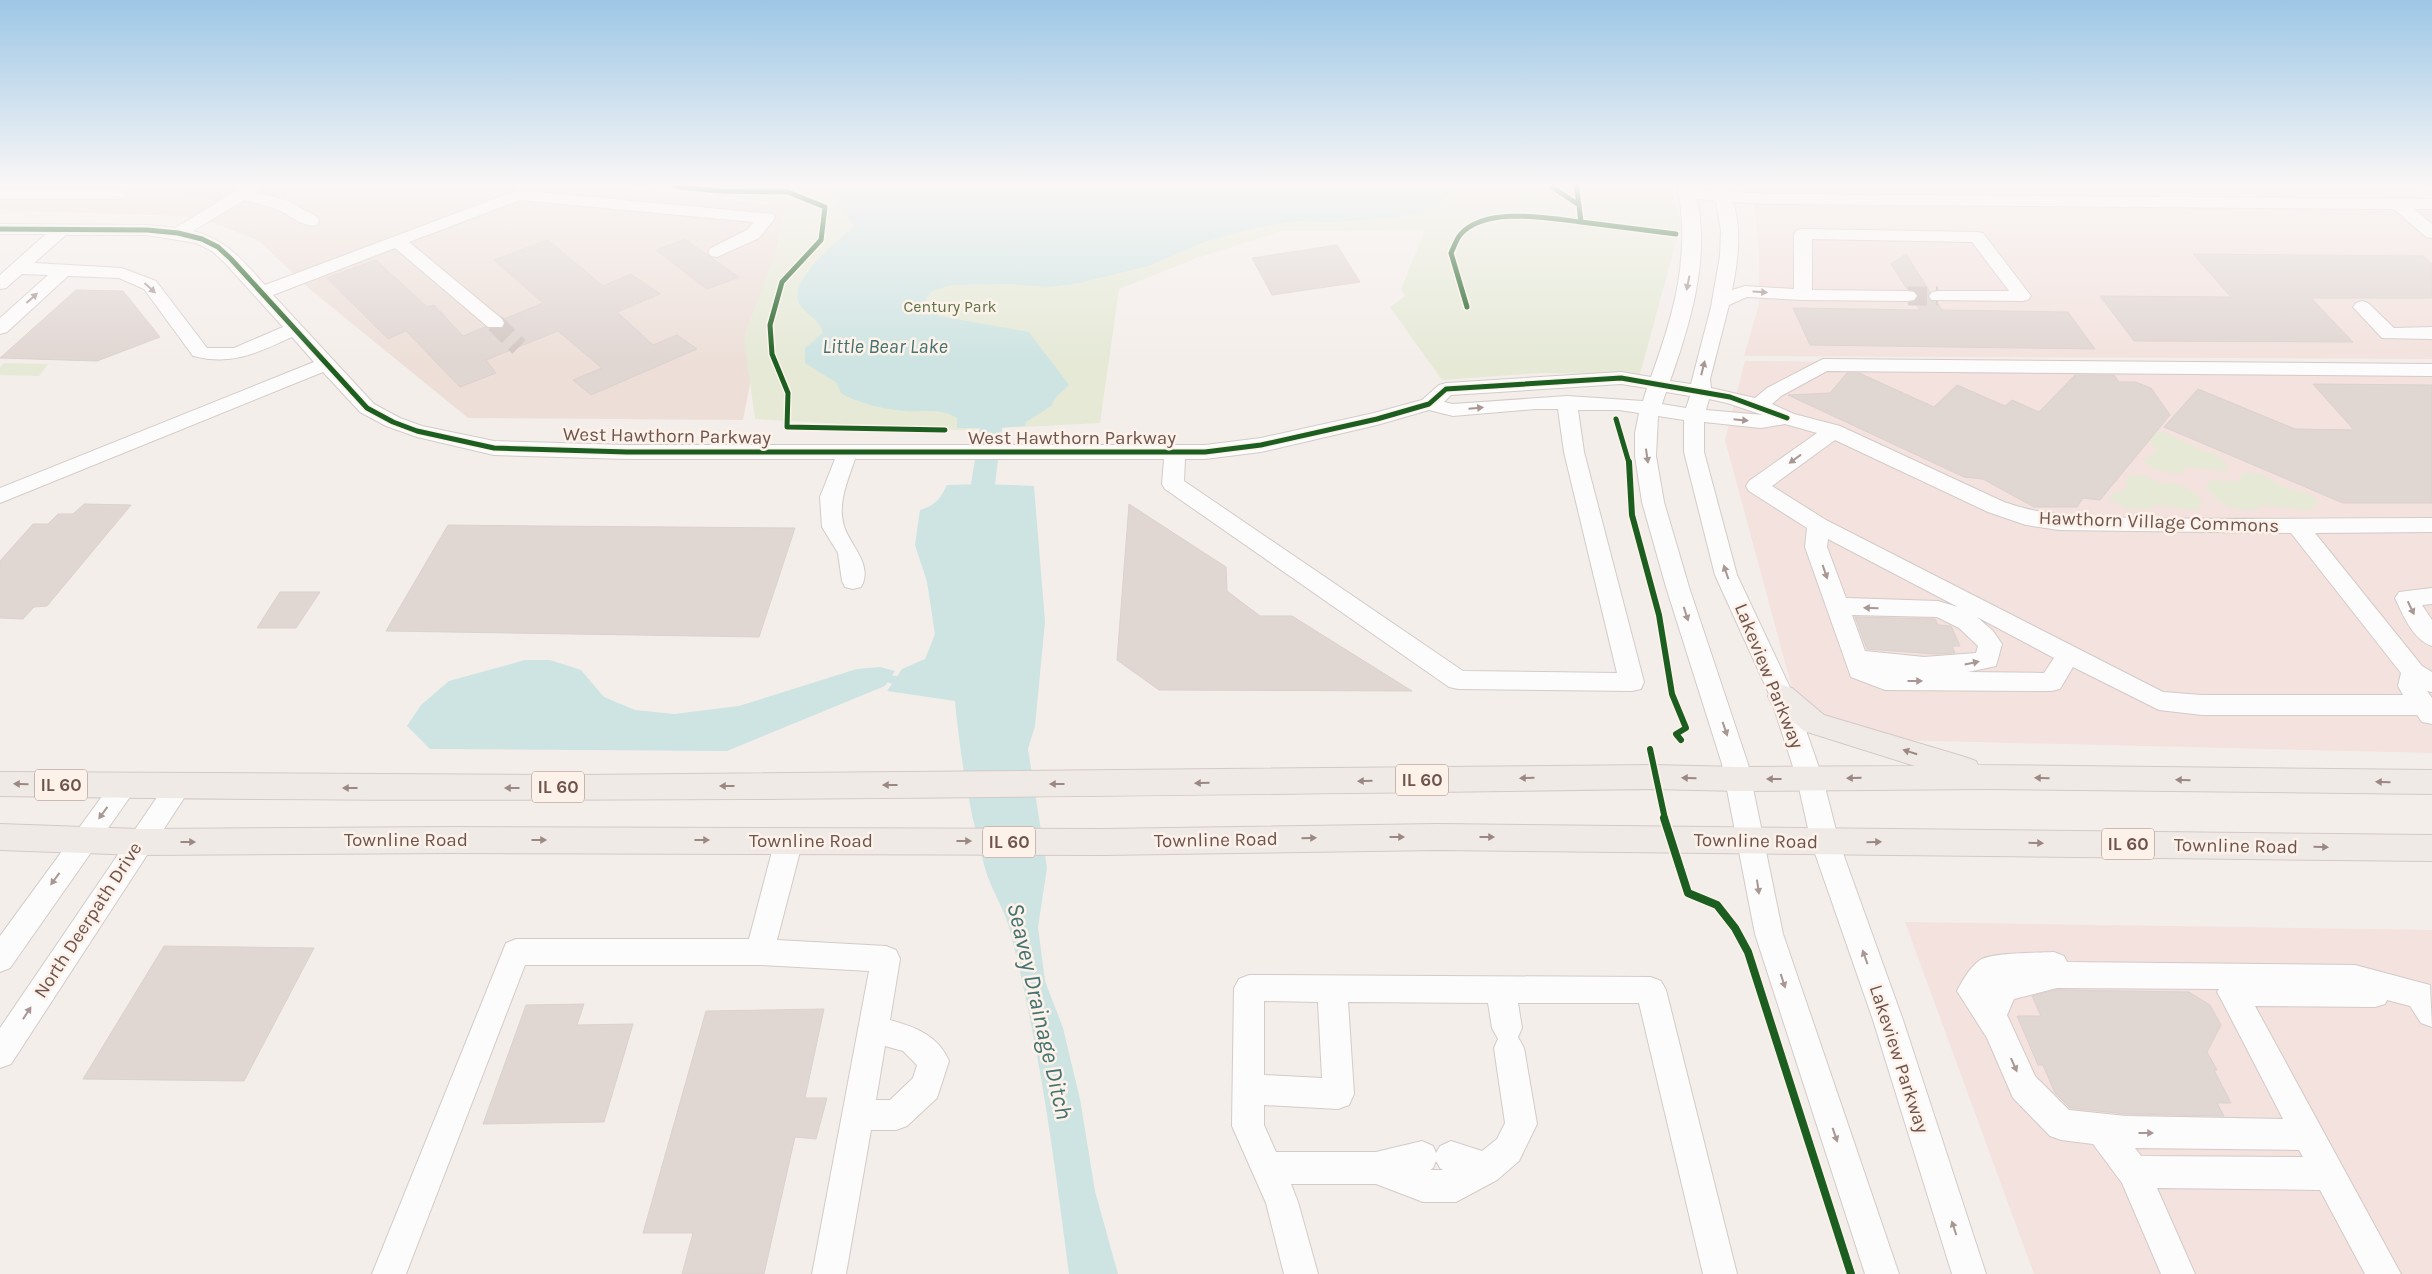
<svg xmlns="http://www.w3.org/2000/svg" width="2432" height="1274" font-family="Karla,sans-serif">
<rect width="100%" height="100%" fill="#f4eeea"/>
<path fill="#eddfd8" d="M0 183H574L785 206 743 420 468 418 311 290 259 241 209 221 181 216 0 210Z"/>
<path fill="#f3e2de" d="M1747 183H2432V187L2357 186 2412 187 2432 202V359L1744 356 1759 304V251L1754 202Z
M1745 361 2432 367V753L1853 739 1793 692 1725 440Z
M1905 922 2432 930V1274H2034Z"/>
<path fill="#e5e9d6" d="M650 183H1670L1681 224 1640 374 1539 373 1442 380 1390 307 1405 296 1401 289 1425 230 1282 231 1197 258 1119 289 1100 423 959 430 755 419 744 337 777 248 785 206Z
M4 363 48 364 39 376 0 375V367Z
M2164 432 2205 452C2216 452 2222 458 2228 467L2225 471 2187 467 2182 473C2168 473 2152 471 2143 460L2157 451 2147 437 2151 433Z
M2244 473H2259L2290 490H2297L2314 497 2318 501 2311 510C2293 510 2279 505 2261 505L2257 510C2232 510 2222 508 2206 487L2211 480 2237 482Z
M2144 475 2159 483H2174L2195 492 2202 502 2197 510C2182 510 2170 505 2155 505L2151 509H2128L2111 500 2110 497 2115 492H2122L2128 485 2125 481 2130 476Z"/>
<path fill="#cde4e2" d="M811 183H1459L1438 205 1416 214 1386 219 1330 222 1295 221 1250 229 1204 242 1148 266 1075 284 1045 287 1010 284 951 285 932 291 924 302 939 316 1029 332 1069 385 1056 397 1051 406 1026 422 1025 426 995 428V421H987L985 428H957V418C941 408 927 412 908 411 887 410 859 404 841 393L837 383 805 363V348L823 333C820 319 805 315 799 303 788 279 839 240 855 226L828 190Z
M983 484 1034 486 1045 622 1035 726 1028 749 1047 868 1038 927 1045 981 1063 1028 1080 1099 1095 1191 1118 1274H1069C1054 1158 1039 1041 1009 927 1003 906 991 890 985 868 970 814 960 757 955 701L887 691 902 669 925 659 935 634 927 582 915 545 920 510C936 505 940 499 947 485Z
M525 660H550L581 670 604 697 635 710 674 714 739 706 857 669 880 667 895 671 885 686 727 751 430 749 407 726 421 705 449 681Z"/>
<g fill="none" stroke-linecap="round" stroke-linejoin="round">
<path stroke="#cde4e2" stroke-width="8" d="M890 679 895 680"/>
<path fill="#cde4e2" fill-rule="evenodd" d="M992 414 1000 416 1003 421 995 484 991 489 983 492 975 489 971 484 981 421 984 416Z"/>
</g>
<path fill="#e0d6d2" stroke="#dcd1cd" d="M178 183H245L216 201 177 192Z
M271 183H311L283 198 260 192Z
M685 239 710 257 739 277 707 289 656 250Z
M548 240 603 286 631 274 660 294 617 312 653 345 677 335 697 349 591 395 573 380 602 368 558 331 486 360 496 373 460 387 406 331 388 339 327 278 376 260 427 307 434 305 463 336 485 327 502 329 506 324 504 319 543 303 494 260Z
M1337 245 1360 282 1272 295 1252 258Z
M1906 254 1930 292 1928 297 1930 301 1937 302 1942 310 2068 312 2095 349 1810 345 1793 308 1920 310 1914 302 1918 295 1914 290 1907 289 1891 264Z
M2193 254 2423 256 2432 264V298H2311L2353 342 2134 341 2100 296 2231 297Z
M76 290 123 291 160 337 97 361 0 358Z
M1847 373H1859L1934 407 1957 385 2005 406 2012 400 2039 412 2075 375H2114L2119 382H2135L2151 388 2170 415 2100 500 2083 498 2077 507H2034L1983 479 1964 477 1788 395 1830 393Z
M2313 384 2432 385V503H2343L2164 427 2198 389 2295 429 2354 430Z
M84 504 131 505 47 606 34 607 23 619 0 618V561L33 524H48L58 514H73Z
M1129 504 1226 567 1227 591 1260 616H1292L1412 691 1159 690 1117 660Z
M448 525 542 526 795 528 759 637 386 631Z
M280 592H320L296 628H257Z
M1855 617 1935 619 1938 625 1951 626 1960 646H1952L1955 653 1936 654 1867 649Z
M164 946 314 948 244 1081 83 1079Z
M2055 990 2189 992 2210 1005 2221 1025 2207 1052 2217 1070H2214L2231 1103H2217L2224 1116 2126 1114 2070 1108 2055 1093 2043 1065H2038L2017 1016H2041L2032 996Z
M584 1004 577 1025 633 1024 604 1122 483 1124 526 1005Z
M824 1009 805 1098H827L816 1139 795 1137 764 1274H682L693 1233H643L706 1011Z"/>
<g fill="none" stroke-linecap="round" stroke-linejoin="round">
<path stroke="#d3c7c3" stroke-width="19" stroke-dasharray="19 9" stroke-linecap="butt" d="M1908 296H1938
M495 323 519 347"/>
<g stroke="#d3cbc8" stroke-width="2">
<path id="minor" d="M249 183H269L256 193 288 201 317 217 319 221 317 225C302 228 290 214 276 209 266 205 255 203 244 200L193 231C227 240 242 260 265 285L518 190 773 214 775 218 759 238 717 257 711 256 708 252 711 248 747 230 754 222 520 200 409 242 502 319 504 323 502 327H488L395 248 273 295 374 404 400 418 422 426 494 441 627 445H1205L1261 438 1374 413 1422 400 1439 385 1446 383 1621 372 1651 377C1675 311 1691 254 1677 183H1693L1695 189 1713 191 1711 183H1727L1730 192 1772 194 2432 199V209H2414L2432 224V238L2426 237 2394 209 1772 204 1733 202C1742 229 1738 262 1732 290L1745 286 1794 289V234L1797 230 1803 229 1977 232 1983 233 2031 296 2028 300 2022 301 1932 300 1929 296 1932 292 1938 291H2009L1972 242 1812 239V290L1908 291 1914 292 1917 296 1914 300 1908 301 1803 300 1747 297 1729 305 1710 379 1711 388 1755 398 1767 388 1823 359 2432 364V376L1827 371 1781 396 1772 404 1794 414 1840 426 2004 502C2051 519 2100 517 2150 518 2244 520 2338 518 2432 518V532L2315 533 2422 666 2432 672V692L2427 691 2432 698V724L2422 722 2417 715H2202L2159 710 2073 667 2060 689 2051 691 1885 690 1851 677 1805 547 1807 528 1749 491 1746 486 1749 481 1817 433 1785 424 1761 428 1704 422V452L1737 575 1794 696 1823 779 1839 842 1903 1020 1986 1274H1952L1873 1020 1811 842 1797 779 1770 696 1715 575 1684 452V420L1658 416 1656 456 1664 502 1689 587 1748 764 1783 934 1899 1274H1865L1755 934 1722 764 1666 587 1642 502 1635 456V433L1639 413 1619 410H1578L1584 452 1644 682 1641 689 1632 691 1458 689 1449 687 1165 489 1162 484 1164 459H855C848 480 837 503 844 526 849 544 874 565 861 587L853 589 845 587 842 581 838 553 822 527 820 497 835 459H627L494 455 417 437 386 426 360 412 323 372 0 503V488L314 362 292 337C257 353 232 366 193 356L144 289 119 278 68 276 7 332 0 334V318L48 275 22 274 6 288 0 289V275L46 234H0V224L147 225 175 228ZM1697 199 1716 201 1721 231 1720 256 1711 307 1691 384 1670 381C1690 324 1710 260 1697 199ZM66 235H147L196 243 212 251 225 263 283 327 234 348H207L156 281 122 268 34 263ZM1621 384 1647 388 1643 401 1567 396 1453 404 1444 402 1451 395ZM1666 392 1690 396 1686 408 1662 404ZM1709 399 1727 403 1763 415 1706 410ZM1535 409H1558L1564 452 1617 673 1463 671 1184 481 1185 459H1205L1261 452 1377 425 1429 410 1453 416ZM1835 440 1988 512 2026 525 2059 530 2291 533 2401 673 2398 686 2403 695H2202L2163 692 1826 520 1772 486ZM1828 539 1958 607 1938 601 1846 598 1827 547ZM1852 615 1937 617 1959 628 1978 646 1976 653 1924 657 1865 651ZM1977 617 2054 658 2044 673 1968 672 1996 666 2002 644 1993 631Z
M2421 183H2432V192L2426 190Z
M0 189H117L123 190 125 194 123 198 117 199H0Z
M2362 301 2368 303 2394 328 2432 327V339L2382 338 2353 307 2356 303Z
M2432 588V604L2422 605 2432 620V646C2413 640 2403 615 2395 598L2399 592Z
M123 776 132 780 136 787 132 794 10 968 0 972V936L114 780Z
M177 777 186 781 190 788 186 795 11 1064 0 1068V1028L168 781Z
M789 829 799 832 803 840 777 940 886 946 896 950 900 959 890 1020C915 1027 938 1035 949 1061L937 1098 907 1126 896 1130H871L846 1274H812L869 971 760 965H525L406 1274H372L506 943 516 939H749L775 840 779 832ZM885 1046 903 1051 917 1065 913 1078 890 1100H876Z
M2054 952 2064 956 2067 962 2355 965 2430 985 2432 1027 2421 1023 2410 1006 2387 1000 2385 1004 2375 1007 2255 1006 2401 1274H2365L2320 1190 2157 1188 2195 1274H2161L2122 1183 2093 1144 2061 1140 2050 1136 2013 1098 1987 1038 1957 991C1962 981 1971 966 1980 960 1992 952 2038 953 2054 952ZM2057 988 2219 989 2217 992 2222 1001 2283 1119 2126 1116 2069 1110 2035 1076 2007 1015 2014 999ZM2135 1148 2299 1150 2303 1157 2141 1156Z
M1249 975 1651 977 1661 981 1666 990 1737 1274H1703L1639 1003H1518L1522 1028 1518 1037 1524 1048 1537 1124 1519 1161 1497 1180 1456 1202H1423L1376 1184H1291L1298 1202 1318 1274H1284L1266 1203 1232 1126 1234 988 1239 979ZM1264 1001 1318 1002 1322 1078 1264 1075ZM1348 1002 1488 1003 1492 1028 1498 1039 1494 1048 1505 1123 1497 1139 1482 1151 1451 1141 1440 1146 1436 1153 1433 1146 1422 1141 1376 1152H1276L1264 1125V1105L1338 1109 1349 1105 1354 1094ZM1436 1161 1440 1168 1443 1170H1430L1433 1168Z"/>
</g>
<g stroke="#d3c9c7" stroke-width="2">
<path id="major" d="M1782 685 1792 688 1824 715 1965 757 1976 761 1978 765 2432 770V794L1990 789 1738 791 1653 789C1102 796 551 805 0 796V772L580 775 1653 765 1738 767 1915 766 1804 731 1772 704 1768 696 1772 688Z
M0 824 139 829 455 827 1103 829 1438 824 2432 835V861L1438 850 1103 855 455 853 139 855 0 850Z"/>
</g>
<use href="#minor" fill="#fdfcfc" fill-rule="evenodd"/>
<use href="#major" fill="#f0eae6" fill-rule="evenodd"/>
<g stroke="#fdf2ea" stroke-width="8">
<path id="cycleway-far2" d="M669 183 678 187 721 191 788 192 825 207 821 240 782 282 770 325 772 354 788 393 787 427 945 430
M1576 183 1581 222 1676 234
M0 229 147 230 178 233 202 239 218 247 231 259 367 408 393 422 417 431 494 448 627 452H1205L1261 445 1377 419 1429 404 1446 389 1621 378 1730 397 1787 418
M1467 307 1451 253C1454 247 1456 240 1460 235 1484 206 1548 218 1581 222L1579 205 1552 187
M1616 419 1629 463"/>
</g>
<g stroke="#fdf2ea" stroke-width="9">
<path id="cycleway-far1" d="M1629 462 1632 515 1659 615 1672 694 1686 728 1676 734 1681 740
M1650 749 1665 819"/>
</g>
<g stroke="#fdf2ea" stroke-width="11">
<path id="cycleway" d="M1664 818 1688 893 1717 905 1735 928 1748 952 1851 1274"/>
</g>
<use href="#cycleway-far2" stroke="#1b5e20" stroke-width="5"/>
<use href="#cycleway-far1" stroke="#1b5e20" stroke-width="6"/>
<use href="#cycleway" stroke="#1b5e20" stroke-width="8"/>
</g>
<defs><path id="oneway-solid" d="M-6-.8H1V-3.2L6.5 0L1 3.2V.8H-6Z" transform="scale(1.25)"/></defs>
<g fill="#a89793">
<use href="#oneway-solid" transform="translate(1688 283) rotate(101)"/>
<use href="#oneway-solid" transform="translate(150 288) rotate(42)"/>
<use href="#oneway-solid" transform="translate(1760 292) rotate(3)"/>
<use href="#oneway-solid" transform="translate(32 298) rotate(-42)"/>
<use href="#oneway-solid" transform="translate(1703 368) rotate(-76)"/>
<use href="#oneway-solid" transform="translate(1476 408) rotate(-5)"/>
<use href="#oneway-solid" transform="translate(1741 420) rotate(6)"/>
<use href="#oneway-solid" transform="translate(1647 456) rotate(82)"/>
<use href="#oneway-solid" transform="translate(1795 459) rotate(144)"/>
<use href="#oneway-solid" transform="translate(1726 572) rotate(-109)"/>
<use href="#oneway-solid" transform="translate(1825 572) rotate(71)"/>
<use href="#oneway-solid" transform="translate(1871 608) rotate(-179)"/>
<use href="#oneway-solid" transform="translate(2411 608) rotate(64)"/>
<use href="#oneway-solid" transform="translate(1686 614) rotate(72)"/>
<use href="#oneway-solid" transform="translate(1972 663) rotate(-12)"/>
<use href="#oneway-solid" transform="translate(1915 681)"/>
<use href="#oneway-solid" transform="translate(1725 729) rotate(71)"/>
<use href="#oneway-solid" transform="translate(103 813) rotate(126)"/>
<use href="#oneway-solid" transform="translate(55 879) rotate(126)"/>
<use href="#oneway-solid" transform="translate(1758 887) rotate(82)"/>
<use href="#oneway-solid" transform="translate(1865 957) rotate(-110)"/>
<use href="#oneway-solid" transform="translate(1783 981) rotate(72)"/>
<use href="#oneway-solid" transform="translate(27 1013) rotate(-57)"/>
<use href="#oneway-solid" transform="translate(2014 1065) rotate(66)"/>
<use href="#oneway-solid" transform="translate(2146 1133)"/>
<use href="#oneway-solid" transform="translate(1835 1135) rotate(71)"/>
<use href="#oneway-solid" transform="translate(1954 1228) rotate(-108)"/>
</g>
<g fill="#9c8883">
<use href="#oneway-solid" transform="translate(1910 752) rotate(-163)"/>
<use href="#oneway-solid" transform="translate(1527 778) rotate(179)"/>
<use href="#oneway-solid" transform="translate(1689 778) rotate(-179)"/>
<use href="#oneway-solid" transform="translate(1854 778) rotate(179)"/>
<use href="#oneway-solid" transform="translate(2042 778) rotate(-179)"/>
<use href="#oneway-solid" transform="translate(1774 779) rotate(180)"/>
<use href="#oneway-solid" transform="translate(2183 780) rotate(-179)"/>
<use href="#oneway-solid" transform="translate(1365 781) rotate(179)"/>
<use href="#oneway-solid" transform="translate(2383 782) rotate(-179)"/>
<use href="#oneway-solid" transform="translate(1202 783) rotate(179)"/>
<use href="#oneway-solid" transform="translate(21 784) rotate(-179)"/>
<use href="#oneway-solid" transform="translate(1057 784) rotate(-180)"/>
<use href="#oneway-solid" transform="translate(890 785) rotate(180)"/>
<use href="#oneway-solid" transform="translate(727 786) rotate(180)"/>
<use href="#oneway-solid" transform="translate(350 788) rotate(180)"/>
<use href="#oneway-solid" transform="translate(512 788) rotate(180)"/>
<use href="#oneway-solid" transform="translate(1397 837)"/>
<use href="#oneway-solid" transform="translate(1487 837)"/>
<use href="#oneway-solid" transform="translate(1309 838) rotate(-1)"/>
<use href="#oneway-solid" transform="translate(539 840)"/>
<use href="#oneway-solid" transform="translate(702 840)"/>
<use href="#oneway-solid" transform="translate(964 841)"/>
<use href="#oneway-solid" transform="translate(188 842)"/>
<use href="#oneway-solid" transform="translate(1874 842) rotate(-1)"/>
<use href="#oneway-solid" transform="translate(2036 843) rotate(1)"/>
<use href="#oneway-solid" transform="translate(2321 847) rotate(1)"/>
</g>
<linearGradient id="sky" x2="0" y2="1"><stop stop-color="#9dc7e6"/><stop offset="0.51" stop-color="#faf7f6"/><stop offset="1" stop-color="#faf7f6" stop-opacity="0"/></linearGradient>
<rect width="2432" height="362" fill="url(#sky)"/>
<g text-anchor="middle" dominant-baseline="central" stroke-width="5" stroke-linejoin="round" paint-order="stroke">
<g font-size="16" fill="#5d7347" stroke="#fdf2ea">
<text x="950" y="306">Century Park</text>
</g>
<g fill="#fdf2ea" stroke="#9a837c" stroke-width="1">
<rect x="1396" y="764.5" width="52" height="31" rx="4"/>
<rect x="35" y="769.5" width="52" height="31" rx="4"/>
<rect x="532" y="771.5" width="52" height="31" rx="4"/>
<rect x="983" y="826.5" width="52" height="31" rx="4"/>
<rect x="2102" y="828.5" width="52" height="31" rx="4"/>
</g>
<g font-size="18" font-weight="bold" fill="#6f534d">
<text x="1422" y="780">IL 60</text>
<text x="61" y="785">IL 60</text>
<text x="558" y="787">IL 60</text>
<text x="1009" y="842">IL 60</text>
<text x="2128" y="844">IL 60</text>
</g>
<g font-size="19" fill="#6f534d" stroke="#fdf2ea">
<text transform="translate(667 436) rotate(1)">West Hawthorn Parkway</text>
<text x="1072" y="438">West Hawthorn Parkway</text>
<text transform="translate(2159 522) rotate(2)">Hawthorn Village Commons</text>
<text transform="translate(1769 676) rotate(68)">Lakeview Parkway</text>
<text x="406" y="840">Townline Road</text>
<text transform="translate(1216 840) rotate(-1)">Townline Road</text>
<text x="811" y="841">Townline Road</text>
<text transform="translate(1756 841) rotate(1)">Townline Road</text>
<text transform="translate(2236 846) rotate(1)">Townline Road</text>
<text transform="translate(88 920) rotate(-57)">North Deerpath Drive</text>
<text transform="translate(1899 1059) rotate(72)">Lakeview Parkway</text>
</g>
<g font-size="20" font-style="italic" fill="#437271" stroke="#fdf2ea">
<text x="885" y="346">Little Bear Lake</text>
</g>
<g font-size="24" font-style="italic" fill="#437271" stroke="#fdf2ea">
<text transform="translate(1040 1011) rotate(77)">Seavey Drainage Ditch</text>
</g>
</g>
</svg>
